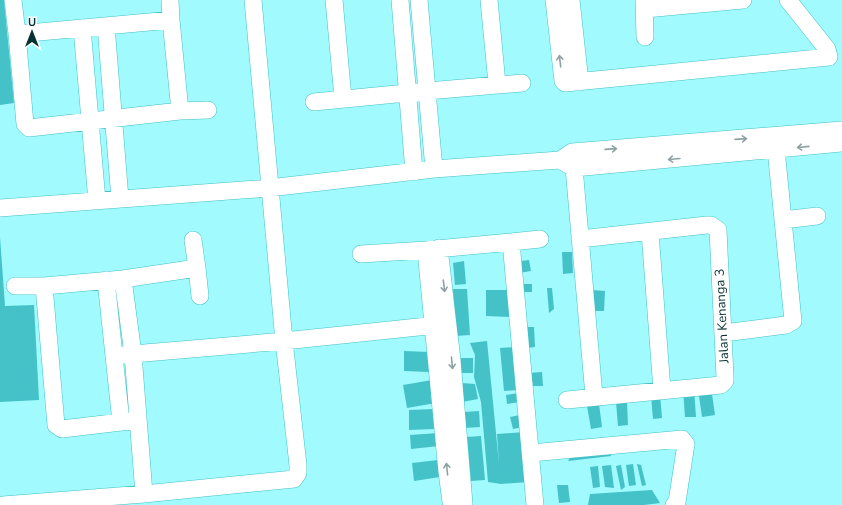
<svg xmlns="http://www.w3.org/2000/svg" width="842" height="505" font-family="'Nunito Sans',sans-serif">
<rect width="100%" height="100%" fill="#a0fafe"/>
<path fill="#44c2c8" d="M0 0H4L14 103 0 105Z
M0 237 5 306 34 305 39 400 0 402Z
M562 252H572L573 273 563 274Z
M529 260 531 271 519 273 521 261Z
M464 261 466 284 455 285 453 263Z
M521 284H532V292H522Z
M547 288H552L554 309 549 313Z
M453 289H467L470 335 456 336Z
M486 290H511V317L486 316Z
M592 290 605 291 604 311H591Z
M526 327H534L535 347 527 348Z
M487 341 499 464 497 434 525 432 529 482 501 484 488 482 481 402 474 377 475 355 470 343Z
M515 347 518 390 504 391 500 348Z
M404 351 429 352V372L404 371Z
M461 358H473V373H461Z
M542 372 543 386H530L529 373Z
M432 380 436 403 407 408 403 385Z
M462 383 475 384 478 399 462 402Z
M711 387 715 415 702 417 698 389Z
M683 389H694L696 417H685Z
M518 393 520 402 507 404 506 395Z
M660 394 662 418 653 419 651 395Z
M616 402H627L628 425 618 426Z
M599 404 602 427 591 429 587 406Z
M433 409 434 429 409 430V410Z
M479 411 480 427 465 428 464 412Z
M520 415 523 427 513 429 510 417Z
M438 433 439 446 411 449 410 435Z
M481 436 485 480 471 481 467 437Z
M610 442 611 456 568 461 576 446Z
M438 460 440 477 414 481 412 463Z
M633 464 636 485 629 486 626 465Z
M637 464 641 465 646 485 642 486Z
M611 465 614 488 605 487 602 466Z
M621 465 625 487 621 490 616 466Z
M598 466 600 487 593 488 590 467Z
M557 485H568L570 502 559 503Z
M652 490 660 503 644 505H588L590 494Z"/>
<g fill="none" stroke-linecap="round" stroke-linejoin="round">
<g stroke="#42c1c6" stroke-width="18">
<path id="minor" d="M13 0 17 34
M170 0 171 20
M334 0 343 98
M400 0 414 172
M489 0 497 84
M554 0 563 81 565 83 829 57 827 49 788 0
M571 0 580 82
M644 0 645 37
M645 9 743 0
M171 20 180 111 29 128 25 124 17 34Z
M106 26 120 199
M82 28 97 201
M314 102 427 91 419 0
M180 111 208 110
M573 156 594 396
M560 160 574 168 842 143
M434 169 427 91 522 83
M0 208 269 188 434 169 560 160 572 152 842 130
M783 220 817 216
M650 232 662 390
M193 240 197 268
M511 242 540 239
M439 248 452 360 464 504
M426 250 447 472 451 502 456 505
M361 254 426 250 511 242 535 505
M106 280 121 422
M15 286H44
M724 333 786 325 793 321 775 139
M123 355 133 354 123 279
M567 400 721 385 725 381V377L718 230 711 225H707L580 239
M138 420 62 429 56 425 44 286 123 279 197 268 200 296
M531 453 682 439 686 444 677 502 674 505
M144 494 133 354 284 341 253 0
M3 505 144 494 294 479 298 473V465L284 341 447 324"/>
</g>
<use href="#minor" stroke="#fff" stroke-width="17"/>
</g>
<defs><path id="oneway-shaft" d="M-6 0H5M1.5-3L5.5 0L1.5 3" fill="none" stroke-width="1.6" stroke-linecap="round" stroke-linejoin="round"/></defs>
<g stroke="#8fa2a3">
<use href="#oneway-shaft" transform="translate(560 61) rotate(-97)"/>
<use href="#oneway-shaft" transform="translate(741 139) rotate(-4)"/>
<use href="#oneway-shaft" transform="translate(803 147) rotate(174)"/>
<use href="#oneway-shaft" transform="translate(611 149) rotate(-4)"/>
<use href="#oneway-shaft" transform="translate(674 159) rotate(175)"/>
<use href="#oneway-shaft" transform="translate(444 286) rotate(83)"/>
<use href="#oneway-shaft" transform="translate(452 363) rotate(85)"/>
<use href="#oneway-shaft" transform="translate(447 469) rotate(-96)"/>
</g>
<g text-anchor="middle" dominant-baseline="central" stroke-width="4" stroke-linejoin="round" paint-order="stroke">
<g font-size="13" fill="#063032" stroke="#fff">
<text transform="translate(722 316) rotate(-93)">Jalan Kenanga 3</text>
</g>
</g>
<g transform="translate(32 32)" stroke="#ffffff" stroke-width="3" paint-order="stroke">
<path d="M0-3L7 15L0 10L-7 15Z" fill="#063032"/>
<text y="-6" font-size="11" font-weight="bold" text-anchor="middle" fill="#063032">U</text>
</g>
</svg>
